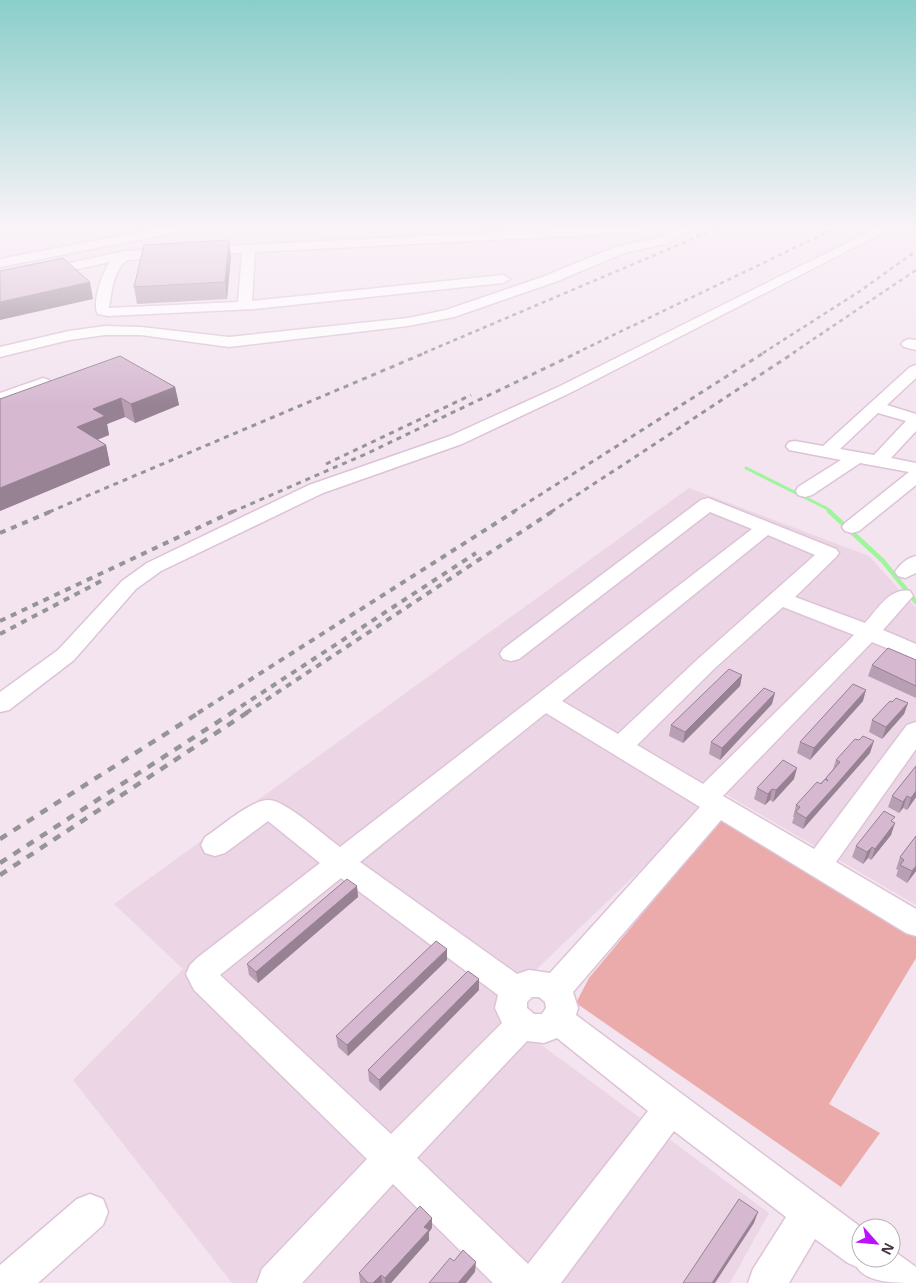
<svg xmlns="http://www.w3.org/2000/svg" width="916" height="1283" font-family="'Noto Sans',sans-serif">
<rect width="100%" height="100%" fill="#f3e4ef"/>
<path fill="#ecd6e6" d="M689 488 869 556 916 608V905L722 792 494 1010 769 1213 730 1283H232L73 1080 183 969 114 904Z"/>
<path fill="#ebabaa" d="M723 817 916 935V958L829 1104 880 1133 841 1187 576 1003 589 978Z"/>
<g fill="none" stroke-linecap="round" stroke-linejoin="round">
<path stroke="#9ef59c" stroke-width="3" d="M746 468 826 508 831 512"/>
<path stroke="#9ef59c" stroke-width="4.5" d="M829 511 883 561 916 602"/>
<g stroke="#ddc3d7" stroke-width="3">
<path id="minor" d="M171 226H195L189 230 0 267V259Z
M622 226H657L655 229 631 233 255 252 252 301 503 275 510 279 503 283 254 309 108 316 98 314C91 303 103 272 110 262L0 286V278L125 251ZM242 253 238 302 109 308C112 291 113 271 127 260Z
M684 226H700L665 244 624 253 555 282 454 317 408 326 229 347 141 335H105L69 340 0 357V347L69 331 105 326 141 327 229 337 408 318 446 310 545 276 615 247 657 238Z
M881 226H896L570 393 462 444 323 493 161 571 136 589 74 660 9 710 0 712V692L58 650 122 581 147 563 309 485 450 436 558 387Z
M909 339 916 340V350L904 347 901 344 904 341Z
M916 365V378L887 405 916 414V431L891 458 916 463V485L859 531 852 533 845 531 842 527 845 523 909 472 860 463 812 495 805 497 798 495 796 491 798 487 841 460 789 450 786 446 789 442 795 441 823 446 910 367ZM878 413 906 421 874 455 840 449Z
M43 378 49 380 51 383 49 386 0 404V393Z
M708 498 836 549 839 553 836 557 795 597 865 623C877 610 890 587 910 591L913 596 883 630 916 644V660L872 642 723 796 814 849 907 725 916 722V749L836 862 916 909V936L906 933 721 820 573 992 578 1008 576 1015 862 1228 861 1258H891V1249L916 1267V1283C897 1283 866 1283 857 1267L848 1263 815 1239 789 1283H748L753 1269 786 1217 674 1131 561 1283H493L393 1184 302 1283H257L262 1269 367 1159 194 990 186 974 190 965 197 958 320 863 268 821 225 853 215 856 205 853 201 845 205 837C221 827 250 800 269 800 285 800 326 837 340 847L752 529 710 512 519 659 511 661 503 659 500 654 503 649 701 500ZM768 535 815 555 699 658 618 734 562 701ZM783 607 854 635 703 784 637 745 715 668ZM546 713 700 807 550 973 529 970 517 974 360 862ZM341 878 498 995 495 1008 502 1023 391 1134 220 975ZM532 997H539L545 1002 546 1008 542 1014H534L527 1008V1002ZM557 1038 648 1111 528 1264 417 1158 527 1041 544 1043Z
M916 556V573L905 578 898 576 895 572C900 564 907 558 916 556Z
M90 1194 103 1199 108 1212 103 1225 38 1283H0V1265L77 1199Z"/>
</g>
<use href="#minor" fill="#fff" fill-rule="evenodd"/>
<path stroke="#959595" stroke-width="2.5" stroke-dasharray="4 4" stroke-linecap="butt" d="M424 353 723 226
M576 353 840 226
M763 353 860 291 916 251
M793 353 916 270"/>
<path stroke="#959595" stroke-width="3" stroke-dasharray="5 5" stroke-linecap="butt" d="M326 464 471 395
M49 512 427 352
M232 512 368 453 579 352
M513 512 765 352
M551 512 795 352"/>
<path stroke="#959595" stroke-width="4" stroke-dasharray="6 6" stroke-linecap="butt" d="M0 533 52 511
M0 621 234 511
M0 634 105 579
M198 713 515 511
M231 713 476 553
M246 713 553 511"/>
<path stroke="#959595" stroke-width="4.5" stroke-dasharray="8 8" stroke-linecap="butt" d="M0 839 200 712
M0 863 233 712
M0 875 248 712"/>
</g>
<path fill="#b89fb4" d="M231 256 227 299 137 304 134 287Z
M175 387 179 405 135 423 125 417 107 424 109 435 97 440 106 445 110 465 0 511V399Z
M916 660V698L868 676 872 665Z
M742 675 740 686 683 743 669 736 671 725Z
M863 701 810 760 797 753 800 742 832 708Z
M908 703 904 714 882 739 869 732 872 720Z
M772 704 720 760 709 754 711 742Z
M870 753 803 829 792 823 794 817H793L796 805 825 779 833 769 836 760Z
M916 766V797L907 810 903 808 899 813 888 807 892 796Z
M794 779 773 802 770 800 765 805 754 799 757 788Z
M893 822 891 835 871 860 868 858 863 864 852 857 856 846Z
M916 836V871L907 883 896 876 898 870 896 869 900 857Z
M357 886 358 897 258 983 249 975 247 964Z
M447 960 348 1056 338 1047 336 1036Z
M479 990 380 1091 369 1081 368 1070Z
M432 1228 429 1232V1240L391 1283H360L359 1273Z"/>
<path fill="#968292" d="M229 240 231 256 227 299 225 282Z
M90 282 93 299 0 320V302Z
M175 387 179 405 135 423 131 404Z
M121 398 125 417 107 424 109 435 81 446 77 427 93 409Z
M106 445 110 465 0 511V488Z
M742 675 740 686 683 743 685 732Z
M866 690 863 701 810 760 814 748Z
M775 693 772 704 720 760 722 748Z
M908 703 904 714 882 739 886 727Z
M874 741 870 753 803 829 806 818Z
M797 768 794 779 773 802 776 790Z
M772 789 770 800 765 805 768 794Z
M916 791V797L907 810 911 798Z
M907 796 903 808 899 813 903 802Z
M895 823 891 835 871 860 875 849Z
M872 847 868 858 863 864 867 852Z
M916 866V871L907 883 912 871Z
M357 886 358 897 258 983 256 972Z
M447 949V960L348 1056 347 1045Z
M479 979V990L380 1091 379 1080Z
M758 1212 754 1223 715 1283H712Z
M432 1218V1228L429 1232V1240L391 1283H385V1278L424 1227Z
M476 1262 475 1272 466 1283H458Z
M381 1275 382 1283H373Z"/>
<path fill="#d6b9d1" stroke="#968292" d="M229 240 225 282 134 287 144 245Z
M63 258 90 282 0 302V271Z
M120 356 175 387 131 404 121 398 93 409 105 416 77 427 106 445 0 488V399Z
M888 648 916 660V686L872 665Z
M729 669 742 675 685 732 671 725Z
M853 684 866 690 814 748 800 742Z
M764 688 775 693 722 748 711 742Z
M896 698 908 703 886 727 872 720 890 701 892 702Z
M863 736 874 741 836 785 806 818 796 812 800 807 796 805 817 782 821 784 825 779 828 781 826 778 840 762 836 760 855 739 859 740Z
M783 760 797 768 776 790 772 789 768 794 757 788Z
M916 766V791L911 798 907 796 903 802 892 796Z
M884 811 895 817 891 821 895 823 875 849 872 847 867 852 856 846Z
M916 836V866L912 871 900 865 904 860 900 857Z
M347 879 357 886 256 972 247 964Z
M436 941 447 949 347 1045 336 1036Z
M468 971 479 979 379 1080 368 1070Z
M739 1199 758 1212 712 1283H683Z
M420 1206 432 1218 424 1227 429 1230 385 1278 381 1275 373 1283H368L359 1273Z
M463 1250 476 1262 458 1283H429L450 1258 454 1261Z"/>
<linearGradient id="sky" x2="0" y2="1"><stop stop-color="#8aceca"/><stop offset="0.56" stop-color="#faf3f8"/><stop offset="1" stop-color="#faf3f8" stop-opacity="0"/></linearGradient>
<rect width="916" height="405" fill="url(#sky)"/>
<g transform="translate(876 1243) rotate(117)"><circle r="24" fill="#ffffff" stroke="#b5aeb4"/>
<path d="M0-4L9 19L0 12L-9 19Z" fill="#ba10ff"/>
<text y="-8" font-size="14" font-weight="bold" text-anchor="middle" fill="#463443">N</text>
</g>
</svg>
